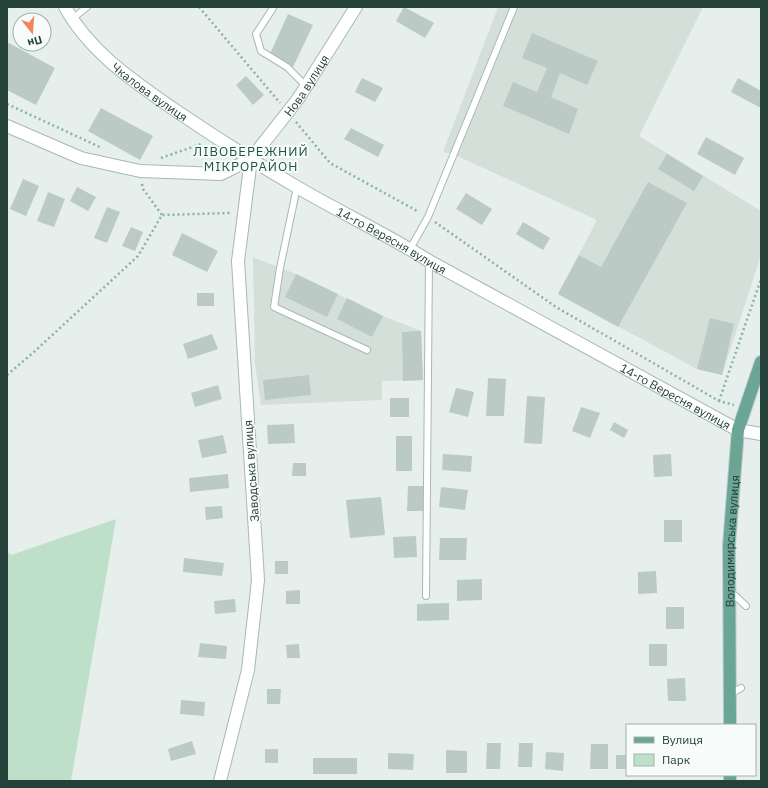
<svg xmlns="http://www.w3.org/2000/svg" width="768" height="788" font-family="'IBM Plex Sans',sans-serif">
<rect width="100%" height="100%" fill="#e6efeb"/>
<path fill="#d4dfda" d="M498 7H703L639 136 761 211V255L722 375 697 369 558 294 597 220 453 154 443 152Z
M253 257 296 274 383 316 421 331 423 380 382 381V400L261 405 255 364Z"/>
<path fill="#bfe0c8" d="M116 519 71 781H7V551L11 555Z"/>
<path fill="#bbcac4" d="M404 7 434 23 425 38 396 21Z
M288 14 313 25 293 67 269 56Z
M532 33 598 61 587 85 560 73 551 97 578 109 569 134 503 106 513 82 537 92 547 68 522 58Z
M7 42 55 68 36 105 7 90Z
M246 76 264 95 253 105 236 85Z
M362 78 383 88 375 102 355 92Z
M738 78 761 91V108L731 92Z
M101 108 153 136 140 160 88 131Z
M351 128 384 145 378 157 344 139Z
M706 137 744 158 735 175 697 154Z
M667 154 703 176 694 191 658 169Z
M23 179 39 186 26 216 10 209Z
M648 182 687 203 618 327 558 294 579 255 601 267Z
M77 187 96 197 88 211 70 201Z
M48 192 65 199 54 227 37 221Z
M466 193 492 209 482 225 456 209Z
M107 207 120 212 107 243 94 238Z
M523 222 550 238 543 250 516 234Z
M131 227 143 232 135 251 122 246Z
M182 233 218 251 207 272 172 255Z
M296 274 338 294 327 317 285 297Z
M197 293H214V306H197Z
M347 298 383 316 372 337 337 319Z
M710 318 734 324 722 375 697 369Z
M421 331 423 380 403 381 402 332Z
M212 334 218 349 188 359 183 344Z
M309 375 311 395 265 400 263 380Z
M488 378 506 379 504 416H486Z
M218 385 222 399 195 407 191 393Z
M456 388 474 392 468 417 449 412Z
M527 396 545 397 542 444 524 443Z
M390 398H409V417H390Z
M581 407 600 413 590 438 572 431Z
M614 422 628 430 624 438 610 430Z
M294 424 295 443 268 444 267 425Z
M223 435 227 453 202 458 198 440Z
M396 436H412V471H396Z
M443 454 472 456 471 472 442 470Z
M671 454 672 476 654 477 653 455Z
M293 463H306V476H292Z
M228 474 229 488 190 492 189 478Z
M408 486H424V511H407Z
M441 487 468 490 465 510 439 507Z
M381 497 385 535 350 538 346 500Z
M222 506 223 518 206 520 205 507Z
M664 520H682V542H664Z
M416 536 417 557 394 558 393 537Z
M440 538H467L466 560H439Z
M184 558 224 563 222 576 183 572Z
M275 561H288V574H275Z
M656 571 657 593 638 594V572Z
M482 579V600L457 601V580Z
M300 590V604H286V591Z
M235 599 236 612 215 614 214 601Z
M449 603V620L417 621V604Z
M666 607H684V629H666Z
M200 643 227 646 226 659 198 657Z
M299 644 300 658H287L286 645Z
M649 644H667V666H649Z
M685 678 686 701H668L667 679Z
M267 689H281L280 704H267Z
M181 700 205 702 204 716 180 714Z
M192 741 196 754 171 761 168 749Z
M487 743H501L500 769H486Z
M519 743H533L532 767H518Z
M591 744H608V769H590Z
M265 749H278V763H265Z
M446 750 467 751V773H446Z
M546 752 564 753 563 771 545 769Z
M388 753 414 754 413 770 388 769Z
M616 755H627V769H616Z
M313 758H357V774H313Z"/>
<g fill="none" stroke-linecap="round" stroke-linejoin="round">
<g stroke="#a8b8b2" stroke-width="8">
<path id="lane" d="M273 8 256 34 261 51 287 67 306 86
M72 19 87 7
M297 187 280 268 274 307 367 350
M410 249 428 217 514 7
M730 591 746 606
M426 596 429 261
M730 694 741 688"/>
</g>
<g stroke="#a8b8b2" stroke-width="14">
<g id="street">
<path id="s1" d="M7 126 81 158 140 171 221 174 251 159 298 99 356 7"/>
<path d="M738 430 761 434"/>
<path d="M220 781 248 670 258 580 238 261 251 159"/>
</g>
</g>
<g stroke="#a4bbb3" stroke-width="14">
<g id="secondary">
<path id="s2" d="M65 7C89 51 132 80 172 108 213 136 254 162 297 187 341 213 387 234 429 261L738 430"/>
</g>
</g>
<g stroke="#c2cac8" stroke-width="14">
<g id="primary">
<path id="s3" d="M730 725 729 545 738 430 761 362"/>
<path d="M730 781V775"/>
</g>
</g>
<path stroke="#86b3a5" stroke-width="2.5" stroke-dasharray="2 3" stroke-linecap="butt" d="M199 7 280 103
M7 104 102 148
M296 122 330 163 419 212
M161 158 201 144
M142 184 143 189 162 215
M435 222 556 307 719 401 734 405
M7 375 35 351 138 256 162 215 231 213
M719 401 761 279"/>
<use href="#lane" stroke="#fff" stroke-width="6"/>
<use href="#street" stroke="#fff" stroke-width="12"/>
<use href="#secondary" stroke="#fff" stroke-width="12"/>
<use href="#primary" stroke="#6aa596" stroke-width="12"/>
</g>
<g text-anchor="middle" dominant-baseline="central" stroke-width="4" stroke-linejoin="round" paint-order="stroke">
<g font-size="12" fill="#24423a" stroke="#f7fbf9">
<text stroke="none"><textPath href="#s1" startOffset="348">Нова вулиця</textPath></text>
<text stroke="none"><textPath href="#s2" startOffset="121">Чкалова вулиця</textPath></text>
<text stroke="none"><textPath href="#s2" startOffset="405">14-го Вересня вулиця</textPath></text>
<text stroke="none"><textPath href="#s2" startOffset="729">14-го Вересня вулиця</textPath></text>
<text transform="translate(251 471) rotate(-94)">Заводська вулиця</text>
<text stroke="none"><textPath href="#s3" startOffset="184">Володимирська вулиця</textPath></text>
</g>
<g font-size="13" letter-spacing="1" fill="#1f5548" stroke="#f7fbf9">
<text x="251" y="151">ЛІВОБЕРЕЖНИЙ<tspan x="251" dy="15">МІКРОРАЙОН</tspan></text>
</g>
</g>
<rect width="768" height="788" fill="none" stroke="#24423a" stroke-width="16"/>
<rect x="626" y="724" width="130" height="52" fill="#f7fbf9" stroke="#a3b1ad"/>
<rect x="634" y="737" width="20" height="6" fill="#6aa596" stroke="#a3b1ad"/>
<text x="662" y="744" font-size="12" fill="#24423a">Вулиця</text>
<rect x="634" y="754" width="20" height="12" fill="#bfe0c8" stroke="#a3b1ad"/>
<text x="662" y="764" font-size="12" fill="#24423a">Парк</text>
<g transform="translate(32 32) rotate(163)"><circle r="19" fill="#f7fbf9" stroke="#a3b1ad"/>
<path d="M0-3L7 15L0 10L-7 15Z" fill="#f4845f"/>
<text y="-6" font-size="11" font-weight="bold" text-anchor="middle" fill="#24423a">Пн</text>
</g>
</svg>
